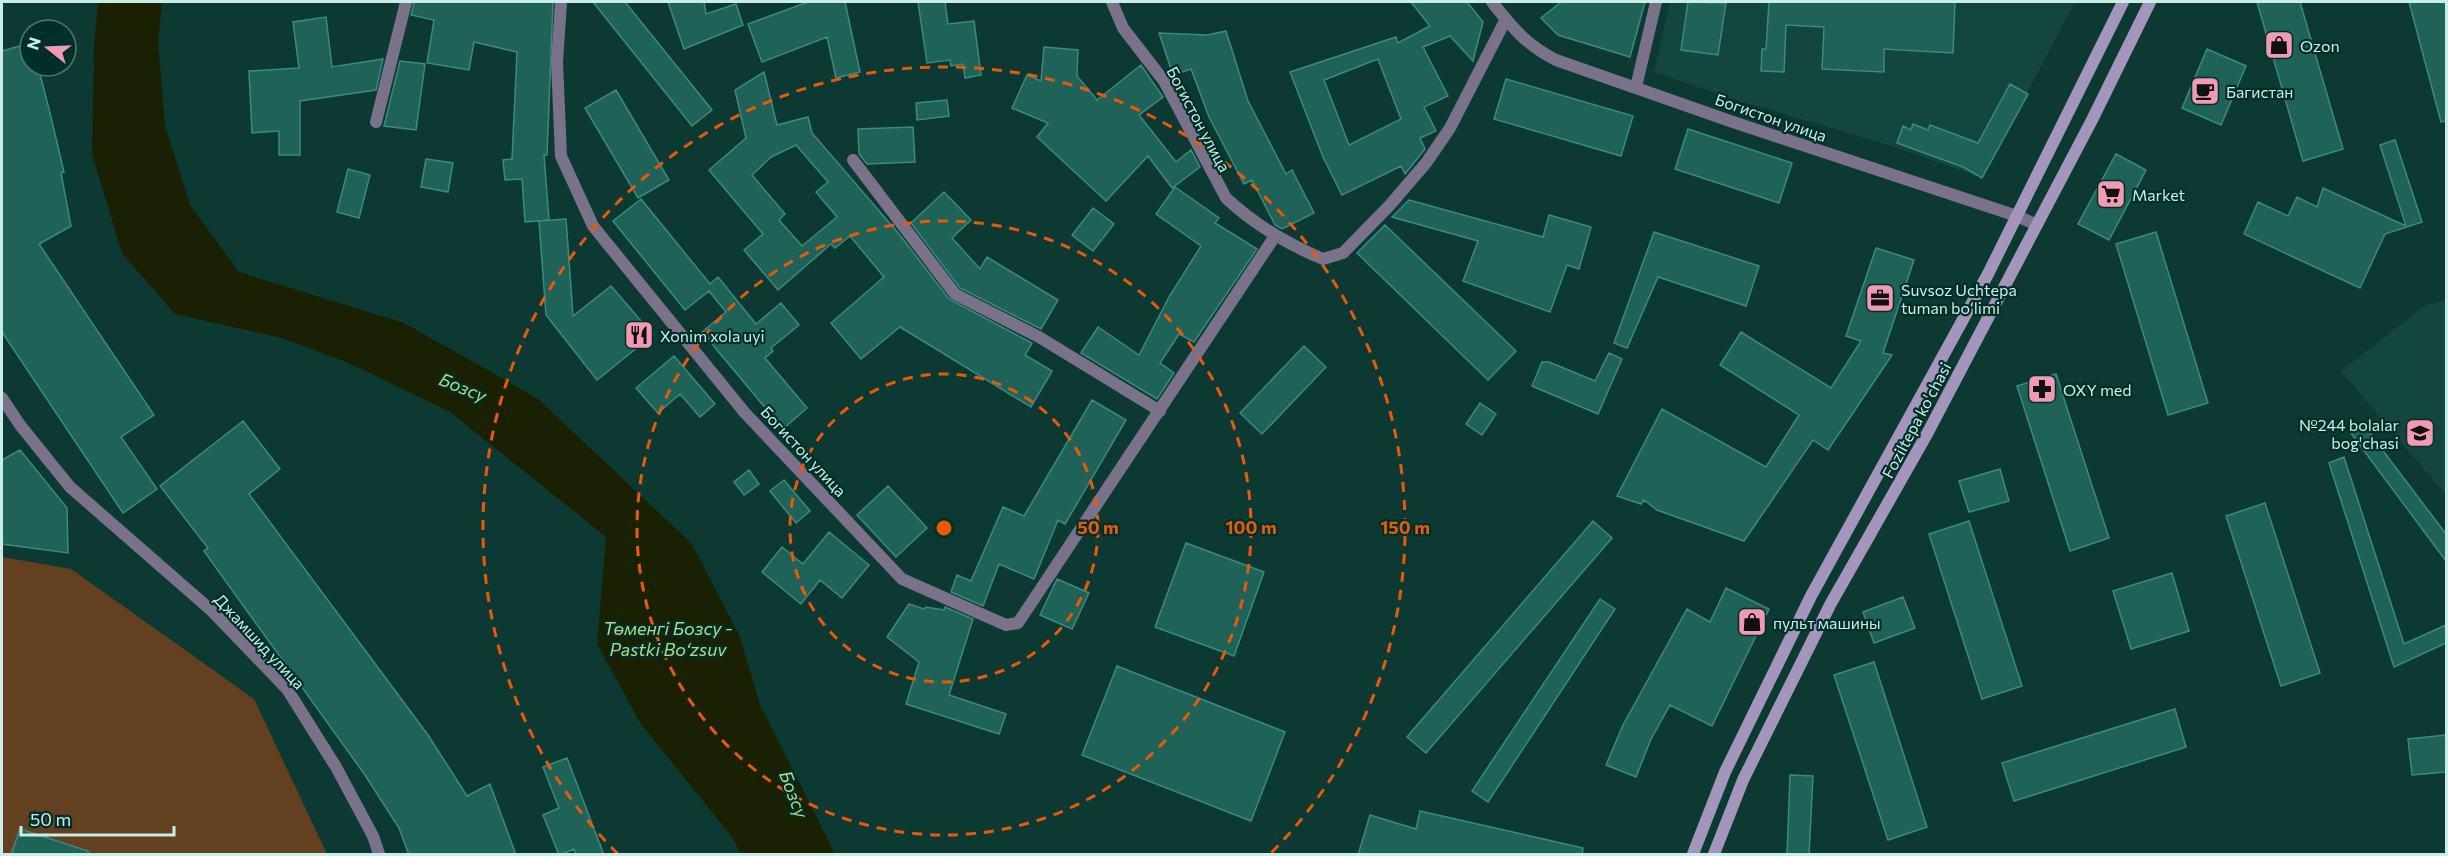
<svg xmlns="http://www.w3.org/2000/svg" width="2448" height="856" font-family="Commissioner,sans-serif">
<rect width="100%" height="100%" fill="#0d3933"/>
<path fill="#13463f" d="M1670 2H2075L1982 178 1895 147 1740 101 1654 72Z
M2446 300V495L2341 371 2426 305Z"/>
<path fill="#63401f" d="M2 557 71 569 254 699 327 854H2Z"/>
<path fill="#1a2103" d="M98 2H162L158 42 165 125 190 205 239 272 404 323 537 398 692 544 740 637 760 705 835 854H741L732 837 641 724 597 644 606 537 450 412 351 364 282 338 175 314 122 253 92 154 94 47Z"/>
<path fill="#1f6258" stroke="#3a8b7f" stroke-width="1.5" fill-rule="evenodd" d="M414 2H553L547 155H544L549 220 525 222 522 179 505 180 503 160 512 159 517 52 474 42 469 70 427 63 434 20 411 15Z
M593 2H625L712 110 692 126Z
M668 2H704L706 14 736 4 743 25 684 49Z
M808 2H845L860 72 836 78 827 37 762 62 748 24Z
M918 2H945L948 24 974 21 981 75 965 78 963 64 951 66 950 60 927 63Z
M1411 2H1467L1483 22 1473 61 1450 36 1423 47 1448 96 1424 107 1436 131 1420 138 1425 149 1405 174 1401 166 1342 195 1323 157 1290 72 1396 37 1398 43 1430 26ZM1378 59 1401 119 1349 145 1324 80Z
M1561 2H1645L1630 57 1558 35 1541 18Z
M1688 2 1726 3 1718 55 1681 50Z
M1769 2H1955L1953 53 1884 49V72L1822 69 1824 27 1786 25 1784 72 1761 71 1762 49H1766Z
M2257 2H2300L2343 149 2303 161Z
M2409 2H2446V121L2441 122Z
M326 17 332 67 383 59 376 90 300 101V155H279V131L252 133 249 71 299 68 293 22Z
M1226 31 1248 101 1286 174 1292 170 1314 213 1282 229 1275 225 1252 180 1244 184 1209 117 1191 69 1173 75 1159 33 1208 35Z
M30 43V66H38L49 109 64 172 61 173 71 226 39 244 154 415 121 437 157 489 123 513 2 332V51Z
M1044 47 1078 50 1077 76 1097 100 1141 65 1163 97 1139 115 1176 162 1191 150 1200 167 1172 188 1148 156 1106 201 1037 137 1048 123 1012 108 1027 75 1041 81Z
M2207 49 2246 66 2221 125 2182 108Z
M400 61 425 64 416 130 384 126Z
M764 72 777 125 808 117 812 133 899 234 949 299 1032 343 1025 355 1052 371 1031 407 900 327 861 359 831 323 884 277 850 236 835 248 831 244 778 290 744 250 763 234 709 170 746 138 735 90ZM796 145 828 182 816 192 837 217 802 246 779 220 785 214 752 175 771 157Z
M1506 79 1633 116 1621 156 1494 119Z
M2010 84 2028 94 1982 178 1963 167 1897 143 1903 126 1911 130 1913 124 1928 130 1930 125 1978 143Z
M616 90 669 180 638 198 585 108Z
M947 100 949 116 917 120 916 103Z
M913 127 915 162 867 164 859 154 858 129Z
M1688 129 1792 163 1779 203 1675 169Z
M2395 140 2422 222 2385 234 2360 288 2244 234 2258 202 2288 216 2297 197 2317 207 2323 188 2406 226 2380 145Z
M2116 154 2146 170 2109 240 2078 224Z
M426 159 453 163 448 192 421 187Z
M348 169 370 175 359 218 337 212Z
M1175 187 1219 218 1215 223 1257 249 1194 342 1179 334 1160 363 1174 373 1157 399 1081 353 1098 327 1139 355 1169 297 1201 246 1156 214Z
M944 192 971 220 952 238 980 269 987 257 1058 300 1041 329 960 288 911 223Z
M641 199 710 284 718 277 756 324 781 303 799 325 771 348 773 351 765 358 807 408 783 429 702 332 726 312 709 291 685 310 613 221Z
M1409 200 1543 237 1549 215 1591 227 1579 269 1567 265 1550 312 1463 281 1478 241 1392 217Z
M1093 208 1114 224 1093 251 1072 235Z
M566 219 573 316 611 286 653 335 597 380 546 315 539 221Z
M1385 225 1516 351 1488 380 1357 253Z
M1654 232 1759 266 1746 306 1658 277 1627 348 1614 343Z
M2156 232 2208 403 2168 415 2116 244Z
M1876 248 1914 260 1883 353 1892 355 1828 450 1813 440 1744 541 1657 510 1644 500 1641 504 1617 496 1662 409 1766 467 1799 415 1720 365 1741 332 1831 388 1861 341 1846 336Z
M1304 346 1326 367 1262 434 1240 413Z
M1609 353 1622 359 1598 414 1532 386 1542 362H1549L1595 381Z
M674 356 715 404 700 417 680 394 658 413 636 388Z
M2056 374 2109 538 2070 551 2017 386Z
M1092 400 1126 420 1065 524 1058 520 1034 579 999 564 983 606 951 592 957 575 971 581 1003 507 1024 516Z
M1480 403 1496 414 1482 435 1466 424Z
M243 421 280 469 249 494 428 735 467 796 490 784 516 855H409L399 828 365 775 204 551 208 548 160 486Z
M2362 423 2446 534V561L2350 432Z
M20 450 67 508 68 553 2 544V460Z
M2344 457 2404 644 2446 625V643L2394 667 2329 463Z
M2000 469 2009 501 1969 512 1959 481Z
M749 470 759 484 744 495 734 482Z
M784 480 810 511 796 523 770 491Z
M888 486 927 528 896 557 857 515Z
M2265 503 2320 673 2281 686 2226 516Z
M1593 521 1612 538 1426 753 1407 737Z
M1969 521 2022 686 1982 699 1929 534Z
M829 532 869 565 842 598 820 580 801 604 762 572 782 547 803 564Z
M1186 543 1264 572 1234 656 1155 627Z
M2172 573 2189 631 2131 649 2113 591Z
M1057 579 1089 593 1072 629 1040 615Z
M1726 588 1769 609 1712 726 1670 705 1651 739 1636 777 1606 765 1623 725 1687 609 1710 622Z
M1903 597 1915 628 1874 643 1863 612Z
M1600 599 1615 609 1488 802 1472 791Z
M909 604 924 609 926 607 944 610 945 607 973 619 949 695 1006 714 999 734 906 704 919 662 887 637Z
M1874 662 1927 827 1888 840 1834 675Z
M1117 666 1285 732 1251 821 1082 755Z
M2175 709 2186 747 2014 801 2002 763Z
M2446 735V772L2412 775 2408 739Z
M567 758 604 855H576L574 849 559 855 543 815 559 808 543 767Z
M1790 775 1813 776 1809 855H1787Z
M1420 811 1583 848 1582 855H1358L1370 815 1416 829Z
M20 829 88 851V855H11Z"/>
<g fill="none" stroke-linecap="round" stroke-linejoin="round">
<path stroke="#7a718a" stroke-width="12" d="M561 2 557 62 561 156 593 226 745 413 902 579 1006 625 1018 623 1275 236
M1112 2 1123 28 1164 81 1226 198C1255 225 1287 244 1323 259L1343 253 1389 206 1426 163 1450 128 1506 19
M1492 2C1513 28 1525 44 1556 60L1733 122 2017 216 2037 225
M1636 87 1656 2
M376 122 406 2
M853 160 955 294 1039 337 1160 411
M2 398 20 425 70 487 212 611 287 689 336 767 373 836 379 854"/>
<path stroke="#a395bc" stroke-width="12" d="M1693 854 1725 772 1811 596 1988 274 2123 2
M1714 854 1743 780 1830 605 1927 434 2092 120 2150 2"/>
</g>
<g fill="none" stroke="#e8590c" stroke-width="3" stroke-dasharray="10 8">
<circle cx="944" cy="528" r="154"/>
<circle cx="944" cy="528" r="307"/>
<path d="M618 854A461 461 0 1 1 1270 854"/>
</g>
<defs>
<g id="shop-square" transform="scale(1.5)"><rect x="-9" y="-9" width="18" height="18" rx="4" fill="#f19ab2" stroke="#002f29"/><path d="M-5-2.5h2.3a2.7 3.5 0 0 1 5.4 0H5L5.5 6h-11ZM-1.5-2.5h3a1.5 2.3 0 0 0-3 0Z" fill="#111"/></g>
<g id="cafe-square" transform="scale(1.5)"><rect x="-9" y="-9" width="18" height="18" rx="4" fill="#f19ab2" stroke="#002f29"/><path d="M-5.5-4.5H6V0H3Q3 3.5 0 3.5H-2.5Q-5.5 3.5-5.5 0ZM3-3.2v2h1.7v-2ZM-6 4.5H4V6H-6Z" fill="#111"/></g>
<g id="supermarket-square" transform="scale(1.5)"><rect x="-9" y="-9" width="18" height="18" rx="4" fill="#f19ab2" stroke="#002f29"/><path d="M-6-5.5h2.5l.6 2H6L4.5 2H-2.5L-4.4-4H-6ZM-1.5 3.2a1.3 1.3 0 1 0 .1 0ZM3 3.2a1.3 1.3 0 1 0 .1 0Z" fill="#111"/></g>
<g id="office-square" transform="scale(1.5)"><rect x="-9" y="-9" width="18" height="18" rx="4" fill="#f19ab2" stroke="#002f29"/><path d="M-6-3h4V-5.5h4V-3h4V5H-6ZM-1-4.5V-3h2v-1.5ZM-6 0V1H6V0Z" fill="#111"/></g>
<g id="restaurant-square" transform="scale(1.5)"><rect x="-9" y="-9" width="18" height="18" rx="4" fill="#f19ab2" stroke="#002f29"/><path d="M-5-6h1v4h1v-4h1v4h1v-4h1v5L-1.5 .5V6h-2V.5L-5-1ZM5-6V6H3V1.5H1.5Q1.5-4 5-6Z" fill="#111"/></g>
<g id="pharmacy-square" transform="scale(1.5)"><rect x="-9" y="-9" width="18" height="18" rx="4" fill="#f19ab2" stroke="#002f29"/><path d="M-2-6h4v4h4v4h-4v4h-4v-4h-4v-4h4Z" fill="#111"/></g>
<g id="school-square" transform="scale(1.5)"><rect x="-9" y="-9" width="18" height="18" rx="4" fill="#f19ab2" stroke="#002f29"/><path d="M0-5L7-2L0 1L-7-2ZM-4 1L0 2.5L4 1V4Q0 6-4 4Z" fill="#111"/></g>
</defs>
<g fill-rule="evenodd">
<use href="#shop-square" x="2279" y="45"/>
<use href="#cafe-square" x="2205" y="91"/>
<use href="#supermarket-square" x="2111" y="194"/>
<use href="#office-square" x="1880" y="298"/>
<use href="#restaurant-square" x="639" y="335"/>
<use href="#pharmacy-square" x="2042" y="389"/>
<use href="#school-square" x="2420" y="433"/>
<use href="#shop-square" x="1752" y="622"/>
</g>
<g text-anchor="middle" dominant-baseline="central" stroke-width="4.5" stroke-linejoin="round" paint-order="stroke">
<g font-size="16" fill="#c9eee7" stroke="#002f29" text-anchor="start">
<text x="2300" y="45">Ozon</text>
<text x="2226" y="91">Багистан</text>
<text x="2132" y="194">Market</text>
<text x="1901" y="289">Suvsoz Uchtepa<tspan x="1901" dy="18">tuman boʻlimi</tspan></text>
<text x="660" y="335">Xonim xola uyi</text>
<text x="2063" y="389">OXY med</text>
<text x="2399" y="424" text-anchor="end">№244 bolalar<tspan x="2399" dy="18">bog'chasi</tspan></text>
<text x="1773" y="622">пульт машины</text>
</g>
<g font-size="16" fill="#c9eee7" stroke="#002f29">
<text transform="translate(1771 117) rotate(19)">Богистон улица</text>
<text transform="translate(1199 119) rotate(62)">Богистон улица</text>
<text transform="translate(1916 420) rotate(-62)">Foziltepa ko'chasi</text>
<text transform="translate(804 451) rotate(47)">Богистон улица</text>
<text transform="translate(260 641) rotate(47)">Джамшид улица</text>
</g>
<g font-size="18" font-style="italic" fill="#bcd57e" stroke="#002f29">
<text transform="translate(463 387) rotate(22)">Бозсу</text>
<text x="668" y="628">Төменгі Бозсу -<tspan x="668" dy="21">Pastki Boʻzsuv</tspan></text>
<text transform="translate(794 794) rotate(69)">Бозсу</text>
</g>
</g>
<circle cx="944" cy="528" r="9" fill="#e8590c" stroke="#002f29" stroke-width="3"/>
<g font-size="18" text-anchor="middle" font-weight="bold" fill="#e8590c" stroke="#002f29" stroke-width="4.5" stroke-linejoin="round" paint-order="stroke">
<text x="1098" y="534">50 m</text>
<text x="1251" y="534">100 m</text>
<text x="1405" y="534">150 m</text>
</g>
<rect width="2448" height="856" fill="none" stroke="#c9eee7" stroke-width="6"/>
<g transform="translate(48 48) rotate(288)"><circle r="28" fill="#002f29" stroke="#507b75" stroke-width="1.5"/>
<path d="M0-4.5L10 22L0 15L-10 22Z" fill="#f19ab2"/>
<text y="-9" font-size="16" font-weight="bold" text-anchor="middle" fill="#c9eee7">N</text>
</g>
<path d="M21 826v9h153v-9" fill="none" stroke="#c9eee7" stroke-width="3"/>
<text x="30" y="826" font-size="18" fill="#c9eee7" stroke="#002f29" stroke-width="4.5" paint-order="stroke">50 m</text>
</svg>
